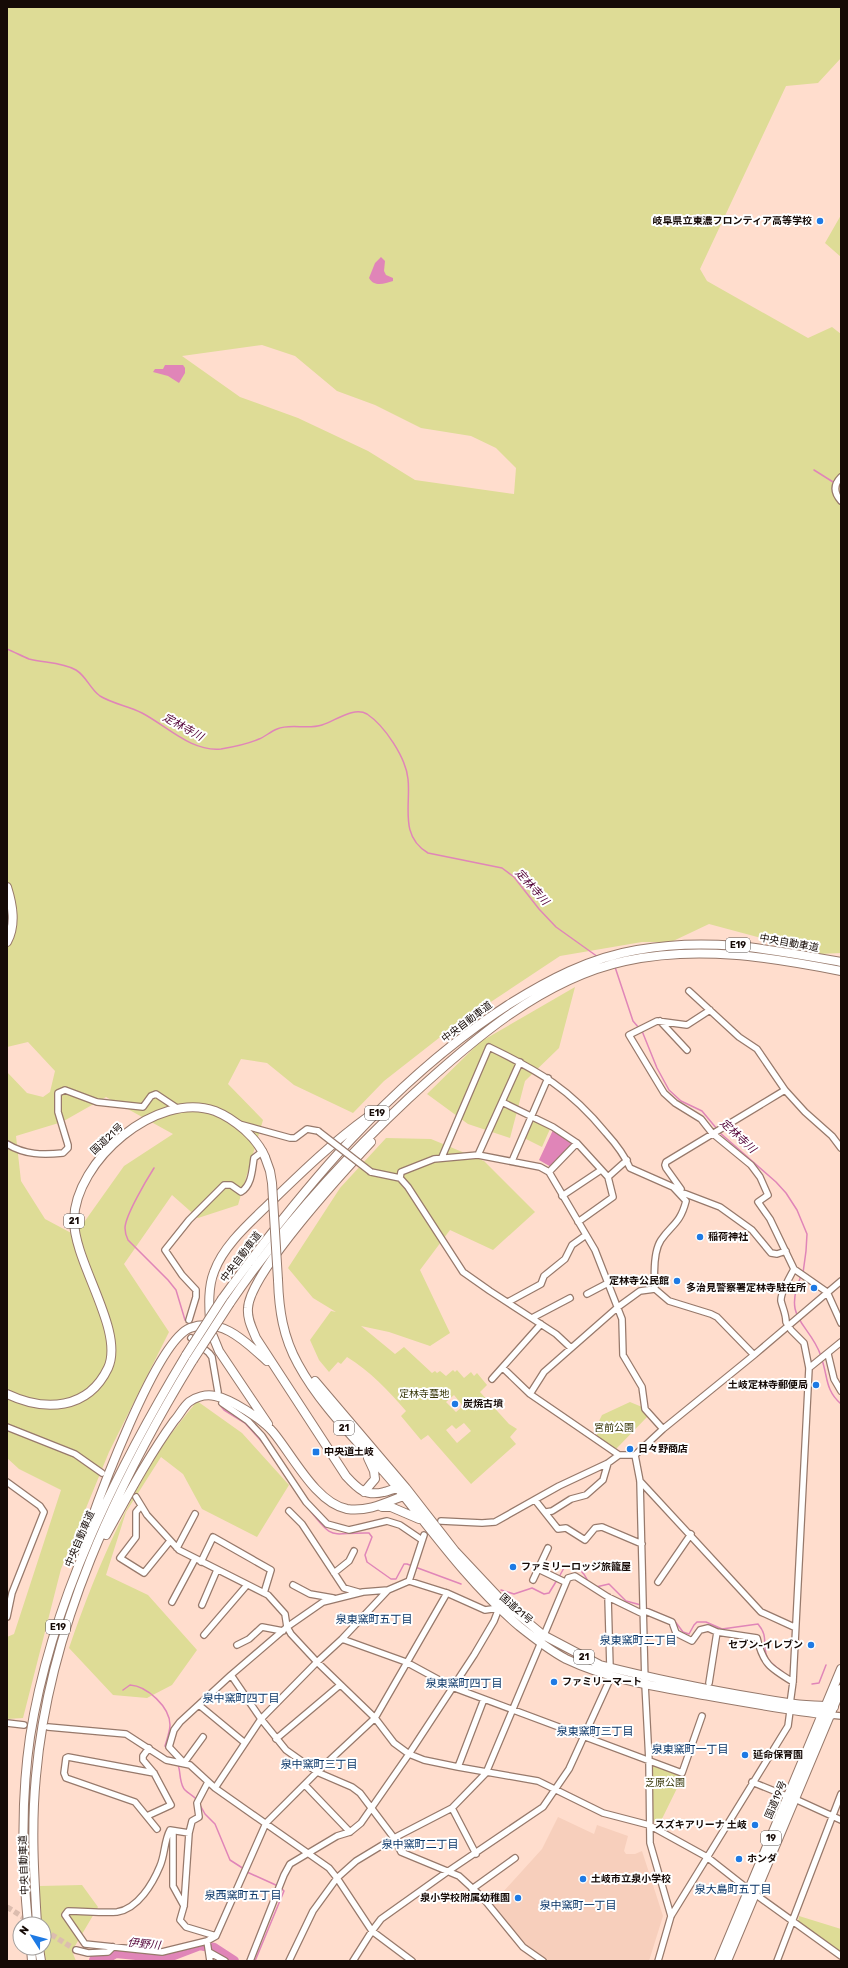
<svg xmlns="http://www.w3.org/2000/svg" width="848" height="1968" font-family="Rubik,'Noto Sans JP',sans-serif">
<rect width="100%" height="100%" fill="#ffddcd"/>
<path fill="#f7cfbc" d="M558 1817 594 1834 597 1825 628 1836 624 1851 626 1854H635L642 1851 663 1916 649 1961H549L526 1946 492 1904 542 1849Z"/>
<path fill="#dedc96" fill-rule="evenodd" d="M7 7H841V58L818 83 786 86 700 269 707 281 808 338 832 327 841 334V953L820 954 709 924 671 942H642L560 956 453 1027 384 1081 353 1113 294 1085 267 1063 241 1059 228 1084 263 1120 238 1205 198 1218 172 1195 124 1264 169 1332 109 1452 61 1569 23 1718 7 1719V1637L14 1634 61 1490 19 1469 7 1458V1072L27 1093 43 1097 50 1092 55 1071 28 1042 7 1047V936L15 904 7 898ZM262 345 295 356 337 391 375 405 421 428 471 436 496 448 516 468 514 494 415 480 368 451 298 418 240 397 182 356ZM106 1097 173 1134 124 1166 75 1235 45 1219 21 1181 16 1136 62 1122Z
M841 215V257L825 243Z
M575 987 559 1048 525 1081 510 1138 468 1124 427 1094 480 1042Z
M533 1119 550 1129 542 1147 524 1138Z
M386 1138 431 1139 484 1161 535 1212 493 1250 450 1230 420 1270 450 1333 430 1346 389 1332 361 1326 395 1354 404 1347 432 1373 435 1371 437 1373 440 1371 446 1376 453 1370 455 1372 457 1370 464 1378 471 1372 474 1376 477 1373 487 1385 480 1392 509 1424 517 1429 510 1437 516 1444 471 1484 428 1435 421 1440 401 1416 406 1411C388 1390 370 1371 347 1357L341 1364 338 1362 329 1372 319 1360 310 1340 331 1311 336 1312 313 1298 288 1268 340 1188ZM454 1395 463 1406 456 1412 446 1402ZM464 1423 471 1431 457 1443 446 1430 452 1425 456 1429Z
M197 1401 242 1433 289 1485 257 1537 202 1509 183 1474 161 1457 126 1512 106 1575 148 1595 197 1650 172 1685 147 1698 113 1695 69 1648C92 1581 119 1516 157 1455 168 1436 183 1419 197 1401Z
M630 1402 642 1407 648 1416 616 1449 597 1436V1425L602 1415Z
M655 1765 683 1776 659 1825 653 1821 652 1767Z
M82 1885 98 1907 72 1951 76 1961H44L41 1948H44V1924H40V1886Z
M799 1916 841 1929V1952L798 1922Z"/>
<path fill="#e085b8" d="M381 257 385 261 384 271 386 275 393 278V281C384 284 374 287 369 278L375 263Z
M165 365H183L185 368V373L179 383 168 376 153 372 155 369H163Z
M553 1130 574 1144 551 1167 539 1160Z"/>
<g fill="none" stroke-linecap="round" stroke-linejoin="round">
<path stroke="#e085b8" stroke-width="1.5" d="M814 470 841 487
M7 649C14 652 22 656 29 659 44 663 62 662 76 670 87 677 90 689 100 696 113 704 129 706 142 713 167 726 191 752 221 749 233 747 248 744 259 739 265 737 271 731 277 729 291 723 307 730 322 725 335 721 354 706 367 714 385 726 406 758 408 779 411 805 399 836 428 853L502 868 514 877 539 909 556 927 598 957
M615 967 633 1021 639 1028
M642 1031 657 1068 669 1090 681 1101 702 1111 717 1129
M719 1132 776 1182 786 1193 797 1210 807 1234 806 1251 803 1273
M154 1168C147 1179 125 1216 125 1228 125 1233 126 1236 128 1240L168 1280 176 1290 185 1320
M801 1276C782 1320 809 1322 821 1356
M822 1360C828 1377 825 1390 841 1404
M213 1376 215 1390
M219 1404 224 1410 245 1423 263 1443
M309 1509C335 1543 330 1532 369 1533L372 1537 365 1555 367 1562 391 1579H396L404 1564H407L461 1584
M559 1577 565 1566 570 1564C579 1566 584 1573 588 1581
M596 1587 609 1584 626 1601 641 1605
M501 1590 514 1594 532 1588 544 1594 549 1593 557 1580
M644 1607 674 1620 683 1632 689 1634 694 1625 697 1622H706L722 1629 758 1624C769 1637 762 1644 767 1657 769 1663 778 1668 783 1672
M812 1684 819 1683 826 1665
M123 1690 130 1685C147 1686 170 1707 170 1725 170 1731 167 1739 165 1746L167 1749
M178 1765C181 1772 179 1784 185 1790 189 1794 193 1795 197 1800
M200 1805 205 1814 215 1824 230 1860 244 1869
M247 1872 278 1886
M255 1961 284 1891 281 1888"/>
<path stroke="#e085b8" stroke-width="10" d="M94 1960 102 1961 116 1953 166 1958 200 1945 214 1948 234 1961"/>
<path stroke="#dcbdaf" stroke-width="5.5" stroke-dasharray="5.5 3" stroke-linecap="butt" d="M7 1907 34 1924
M44 1930 76 1950"/>
<g stroke="#97796b" stroke-width="8">
<path id="minor" d="M841 477C833 485 834 493 841 501
M689 991 739 1037 757 1049 785 1090 805 1112 832 1136 841 1148
M710 1010 687 1025 657 1021 629 1035 664 1093 675 1103 701 1119 712 1133 751 1165 760 1177 768 1195 758 1202 770 1219 794 1269 827 1292 841 1323
M660 1021 687 1050
M520 1062 478 1155 540 1167 549 1172 595 1250 622 1319 623 1355 642 1387 645 1409 663 1429
M502 1102 553 1127 577 1143 608 1177 613 1197 578 1222
M239 1124 290 1138H295L307 1129 318 1131
M7 1144C25 1155 43 1155 63 1153L68 1148V1145L58 1112V1093L65 1090 97 1102 143 1107 151 1096 156 1094 177 1108
M442 1157 489 1047C539 1071 570 1089 606 1133 616 1144 624 1154 630 1168L673 1187 686 1201C680 1224 672 1224 661 1240 653 1252 654 1275 655 1289L669 1301 711 1314 717 1317 754 1355
M512 1161 548 1078
M371 1172 400 1178 408 1187 463 1272 490 1291 556 1334 571 1348
M549 1172 577 1143
M608 1177 627 1160
M400 1178 401 1172 434 1159 478 1155
M681 1189 666 1168 665 1165 666 1162 785 1090
M681 1193 686 1194 720 1207 752 1230 771 1253 777 1254 786 1251
M562 1196 601 1170
M587 1294 608 1283
M508 1302 541 1284 544 1276 565 1259 572 1245 586 1235
M532 1318 570 1298
M189 1320 196 1297V1290L182 1275 165 1250 189 1220 224 1185H231L241 1192C252 1185 252 1170 254 1158L263 1151
M191 1338 209 1353 212 1357 218 1392
M828 1354 834 1379 841 1391
M503 1368 530 1394 619 1455H635L663 1429 754 1355 841 1281
M809 1368 841 1342
M492 1379 541 1324
M530 1394 544 1372 618 1307 640 1291 655 1289
M222 1403 248 1421 262 1436 306 1502 327 1524 349 1530 387 1521 400 1525 422 1540
M7 1427 75 1454 102 1473
M635 1455 640 1481 645 1684 649 1761 650 1843 671 1916
M640 1481 761 1612 794 1627
M7 1482 40 1506 44 1512 12 1593 7 1617
M136 1497 147 1515 179 1550 268 1595 285 1614 287 1627 291 1634 317 1662 375 1718 394 1743 409 1754 424 1760 458 1767 538 1781 603 1813 649 1825 707 1857 749 1890
M535 1500 558 1529 566 1528 585 1540 595 1528 602 1527 642 1544
M141 1506 136 1512V1537L120 1558 144 1573 170 1541
M289 1511 302 1524 344 1588 358 1592
M546 1512 552 1511 571 1499 586 1495 603 1480 608 1463
M441 1521 482 1523 495 1522 559 1486 608 1463 619 1455
M177 1548 195 1514
M201 1562 213 1537 271 1570 264 1593
M538 1569 565 1582
M334 1573 349 1561 354 1551
M533 1580 548 1548
M409 1581 424 1535
M658 1582 691 1534
M293 1585 310 1594 333 1598
M608 1597 610 1668
M172 1602 195 1559
M202 1605 217 1570
M643 1610 672 1622 676 1633 692 1641 700 1630 708 1628 717 1632 757 1638C763 1664 770 1668 793 1682
M204 1635 247 1585
M342 1639 406 1662 452 1687 682 1773 702 1716
M237 1645 249 1639 262 1627 283 1631
M231 1675 261 1719 286 1750 317 1772 352 1787 360 1793 394 1838 401 1852 459 1876 483 1898 523 1947 543 1961
M709 1683 717 1632
M790 1704 793 1682 809 1368 804 1343 791 1330 786 1322C786 1314 783 1309 781 1301 780 1293 790 1277 794 1269
M199 1705 245 1743
M831 1715 841 1716
M7 1723 24 1725
M48 1727 126 1734 166 1760 190 1765 215 1788 329 1868 337 1878 372 1931 412 1961
M276 1739 340 1685
M184 1763 169 1747 174 1730 180 1722 231 1675 287 1627 323 1602 363 1592 388 1590
M184 1763 203 1737
M458 1767 484 1699
M154 1773 68 1757 66 1758 64 1773 66 1778 135 1802 157 1829
M208 1782 197 1803 199 1817 192 1821 189 1833 184 1906 180 1920 186 1927 216 1936
M752 1782 789 1797
M305 1785 350 1832
M215 1788 261 1719 317 1662 342 1639 388 1590 409 1581 447 1593 485 1610 499 1608 494 1621 474 1655 409 1754 361 1823 350 1832 337 1836 290 1864 284 1875 250 1961
M795 1799 841 1820
M452 1808 476 1854
M147 1816 171 1805 154 1773 143 1760V1756L149 1748
M173 1831V1886L184 1906
M189 1833 170 1830C164 1841 165 1855 160 1866 153 1883 138 1909 117 1912 101 1913 84 1911 68 1911L65 1915 85 1944 162 1952 207 1941 216 1936 266 1823 317 1772 375 1718 447 1593
M472 1889 515 1858
M755 1894 841 1956
M207 1941 210 1961
M76 1950 88 1953 108 1952 113 1947
M209 1952 225 1961
M289 1961 313 1911 337 1878 356 1861 394 1838 452 1808 486 1773 568 1578 575 1576 608 1597 643 1614
M353 1961 372 1931 381 1919 447 1872 543 1807 569 1769 611 1677
M658 1961 671 1916 788 1726 790 1711
M777 1961 841 1794"/>
</g>
<g stroke="#97796b" stroke-width="10">
<path id="highway" d="M7 887C13 906 16 925 7 942
M371 1142C344 1171 250 1273 248 1308 247 1319 252 1328 256 1338L346 1476C357 1488 365 1497 384 1492 390 1491 395 1487 402 1488
M278 1280C279 1310 283 1337 298 1364 323 1410 363 1446 396 1486 435 1535 471 1585 519 1626 534 1638 549 1650 566 1659 608 1679 653 1686 698 1694 743 1702 786 1710 831 1715
M222 1299C302 1189 392 1080 508 1005 548 980 589 958 637 950 710 937 769 949 841 962
M230 1303C281 1228 342 1161 408 1099 469 1043 541 979 625 961 698 945 769 957 841 971
M210 1321C209 1306 208 1287 214 1272 224 1244 252 1221 273 1200 304 1170 334 1141 369 1116
M210 1329 219 1351 268 1424
M315 1381 406 1488 455 1551 502 1601 543 1635 600 1665C662 1681 725 1693 788 1703 803 1706 819 1705 834 1707
M7 1394C45 1412 88 1410 108 1368 125 1331 74 1263 74 1220 75 1161 157 1090 215 1111 235 1119 257 1138 265 1157
M364 1492 375 1479 374 1471 368 1458
M382 1507H391L419 1519
M106 1535C127 1497 148 1457 174 1421 179 1416 183 1407 189 1402 196 1397 206 1394 215 1396 231 1399 262 1419 273 1432 293 1456 316 1503 347 1509 367 1512 385 1503 403 1496L404 1493
M85 1538C98 1500 156 1341 190 1328 221 1316 246 1342 267 1361
M28 1924C22 1862 21 1799 30 1737 51 1602 116 1471 186 1355
M37 1924C34 1875 31 1826 36 1776 49 1627 116 1486 193 1360
M31 1948 32 1961
M39 1948 41 1961
M719 1961 841 1669
M727 1961 841 1689"/>
</g>
<use href="#minor" stroke="#fff" stroke-width="5.5"/>
<use href="#highway" stroke="#fff" stroke-width="8"/>
<g stroke="#97796b" stroke-width="8" stroke-linecap="butt">
<path id="minor-bridge" d="M318 1131 371 1172"/>
</g>
<g stroke="#97796b" stroke-width="10" stroke-linecap="butt">
<path id="highway-bridge" d="M265 1157 270 1171 272 1183 278 1280
M186 1355 222 1299
M193 1360 230 1303"/>
</g>
<use href="#minor-bridge" stroke="#fff" stroke-width="5.5"/>
<use href="#highway-bridge" stroke="#fff" stroke-width="8"/>
</g>
<g fill="#1e7ae4" stroke="#fff" stroke-width="1.5">
<circle cx="820" cy="221" r="4"/>
<circle cx="700" cy="1237" r="4"/>
<circle cx="677" cy="1281" r="4"/>
<circle cx="814" cy="1288" r="4"/>
<circle cx="816" cy="1385" r="4"/>
<circle cx="455" cy="1404" r="4"/>
<circle cx="630" cy="1449" r="4"/>
<rect x="312" y="1448" width="8" height="8" rx="2"/>
<circle cx="513" cy="1567" r="4"/>
<circle cx="811" cy="1645" r="4"/>
<circle cx="554" cy="1682" r="4"/>
<circle cx="745" cy="1755" r="4"/>
<circle cx="755" cy="1825" r="4"/>
<circle cx="739" cy="1859" r="4"/>
<circle cx="583" cy="1879" r="4"/>
<circle cx="518" cy="1898" r="4"/>
</g>
<g text-anchor="middle" dominant-baseline="central" stroke-width="4" stroke-linejoin="round" paint-order="stroke">
<g fill="#fff" stroke="#5b5451" stroke-width="1">
<rect x="726" y="938" width="24" height="14" rx="3"/>
<rect x="365" y="1106" width="24" height="14" rx="3"/>
<rect x="64" y="1214" width="20" height="14" rx="3"/>
<rect x="334" y="1421" width="20" height="14" rx="3"/>
<rect x="46" y="1620" width="24" height="14" rx="3"/>
<rect x="574" y="1650" width="20" height="14" rx="3"/>
<rect x="761" y="1831" width="20" height="14" rx="3"/>
</g>
<g font-size="9" font-weight="bold" fill="#150a06">
<text x="738" y="945">E19</text>
<text x="377" y="1113">E19</text>
<text x="74" y="1221">21</text>
<text x="344" y="1428">21</text>
<text x="58" y="1627">E19</text>
<text x="584" y="1657">21</text>
<text x="771" y="1838">19</text>
</g>
<g font-size="10" font-weight="bold" fill="#150a06" stroke="#fff" text-anchor="start">
<text x="812" y="221" text-anchor="end">岐阜県立東濃フロンティア高等学校</text>
<text x="708" y="1237">稲荷神社</text>
<text x="669" y="1281" text-anchor="end">定林寺公民館</text>
<text x="806" y="1288" text-anchor="end">多治見警察署定林寺駐在所</text>
<text x="808" y="1385" text-anchor="end">土岐定林寺郵便局</text>
<text x="463" y="1404">炭焼古墳</text>
<text x="638" y="1449">日々野商店</text>
<text x="324" y="1452">中央道土岐</text>
<text x="521" y="1567">ファミリーロッジ旅籠屋</text>
<text x="803" y="1645" text-anchor="end">セブン-イレブン</text>
<text x="562" y="1682">ファミリーマート</text>
<text x="753" y="1755">延命保育園</text>
<text x="747" y="1825" text-anchor="end">スズキアリーナ 土岐</text>
<text x="747" y="1859">ホンダ</text>
<text x="591" y="1879">土岐市立泉小学校</text>
<text x="510" y="1898" text-anchor="end">泉小学校附属幼稚園</text>
</g>
<g font-size="10" fill="#150a06" stroke="#fff">
<text transform="translate(789 943) rotate(10)">中央自動車道</text>
<text transform="translate(467 1022) rotate(-37)">中央自動車道</text>
<text transform="translate(107 1139) rotate(-43)">国道21号</text>
<text transform="translate(241 1257) rotate(-53)">中央自動車道</text>
<text transform="translate(80 1539) rotate(-67)">中央自動車道</text>
<text transform="translate(516 1609) rotate(41)">国道21号</text>
<text transform="translate(776 1800) rotate(-67)">国道19号</text>
<text transform="translate(24 1865) rotate(-92)">中央自動車道</text>
</g>
<g font-size="10" fill="#363507" stroke="#fff">
<text x="424" y="1394">定林寺墓地</text>
<text x="614" y="1428">宮前公園</text>
<text x="665" y="1783">芝原公園</text>
</g>
<g font-size="11" font-style="italic" fill="#520037" stroke="#fff">
<text transform="translate(183 727) rotate(29)">定林寺川</text>
<text transform="translate(532 887) rotate(48)">定林寺川</text>
<text transform="translate(738 1136) rotate(43)">定林寺川</text>
<text transform="translate(144 1944) rotate(6)">伊野川</text>
</g>
<g font-size="11" fill="#093567" stroke="#fff">
<text x="374" y="1619">泉東窯町五丁目</text>
<text x="638" y="1640">泉東窯町二丁目</text>
<text x="464" y="1683">泉東窯町四丁目</text>
<text x="241" y="1698">泉中窯町四丁目</text>
<text x="595" y="1731">泉東窯町三丁目</text>
<text x="690" y="1749">泉東窯町一丁目</text>
<text x="319" y="1764">泉中窯町三丁目</text>
<text x="420" y="1844">泉中窯町二丁目</text>
<text x="733" y="1889">泉大島町五丁目</text>
<text x="243" y="1895">泉西窯町五丁目</text>
<text x="578" y="1905">泉中窯町一丁目</text>
</g>
</g>
<rect width="848" height="1968" fill="none" stroke="#150a06" stroke-width="16"/>
<g transform="translate(32 1936) rotate(306)"><circle r="19" fill="#ffffff" stroke="#a19d9b"/>
<path d="M0-3L7 15L0 10L-7 15Z" fill="#1e7ae4"/>
<text y="-6" font-size="11" font-weight="bold" text-anchor="middle" fill="#150a06">N</text>
</g>
</svg>
